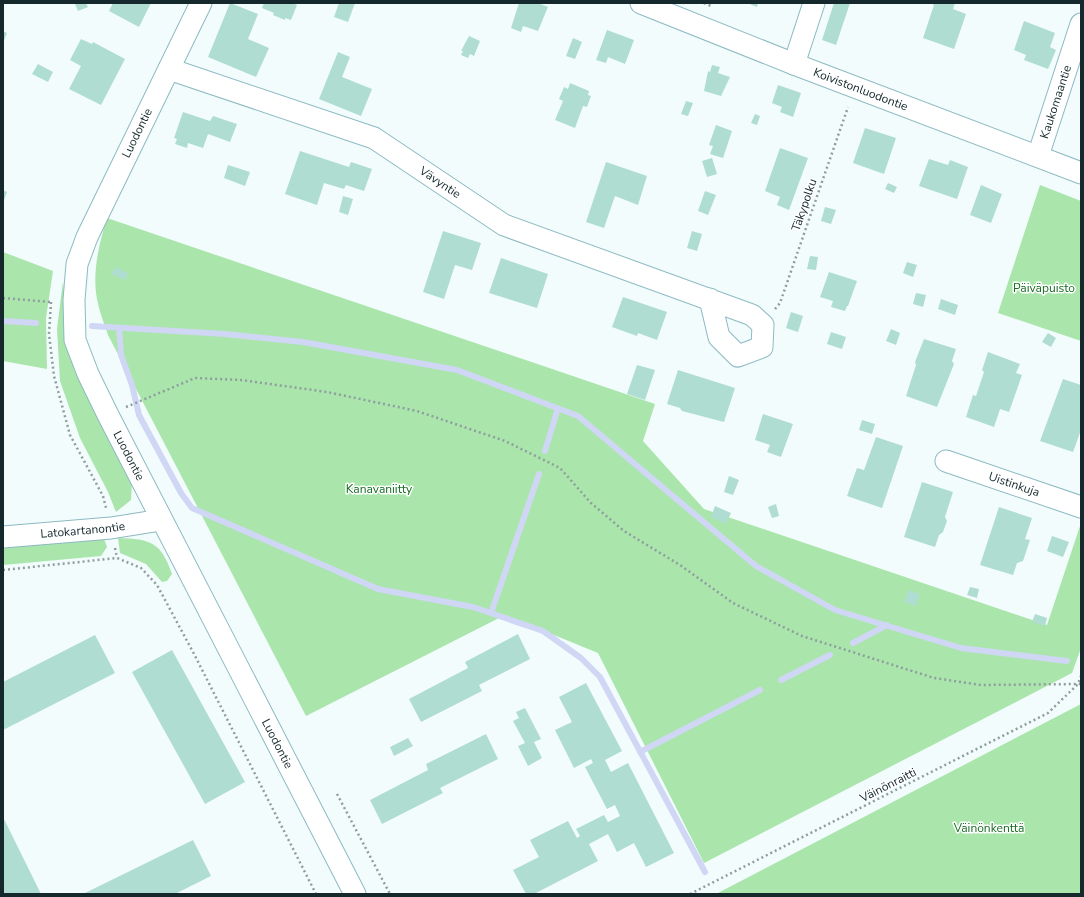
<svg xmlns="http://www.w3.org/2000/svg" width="1084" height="897" font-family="'Nunito Sans',sans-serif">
<rect width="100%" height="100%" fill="#f2fcfd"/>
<path fill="#aae5ab" d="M1040 185 1081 201V341L998 313Z
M107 218 655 404 643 441 704 509 1047 625 1081 523V648L1072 673 704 863 598 653 505 615 306 716 108 335C104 323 99 311 97 299 92 272 99 244 107 218Z
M3 252 53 271 46 318 47 369 3 361Z
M63 281 68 352 93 410 132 482 131 500 116 512 108 492 80 438 60 381 57 329Z
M118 538C151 539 161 542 172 574L167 581 162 582 146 564 120 553Z
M104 539 107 547 101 556 3 565V547Z
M1081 704V894H716Z"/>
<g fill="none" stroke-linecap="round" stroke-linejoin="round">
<path stroke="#cfd7f4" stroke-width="6" d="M3 321 36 323
M92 326 225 334 303 342 457 370 578 416 756 566 835 610 961 648 1067 661
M119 328 121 355 132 385 139 415 181 493 192 508 378 589 473 607 543 631 581 658 600 677 705 872
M545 451 558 408
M491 613 539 474
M853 643 887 625
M781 680 830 655
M640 752 760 690"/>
</g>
<path fill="#b0ddd1" d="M77 3H86L88 7 78 11 75 4Z
M113 3H151L139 27 109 11Z
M230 3 258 14 248 39 269 48 256 77 208 57Z
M264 3H292L297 5 291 20 285 18V20L273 15 274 13 262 8Z
M339 3H355L348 22 334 17Z
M519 3H538L548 7 538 31 523 26 521 32 511 28Z
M747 3H758L757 7Z
M834 3H850L836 45 822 40Z
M930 3H955L953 9 966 14 954 49 923 38 934 5Z
M1024 21 1055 33 1050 47 1056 50 1048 69 1024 60 1026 55 1014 50Z
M607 30 634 40 625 64 608 57 606 63 596 60Z
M3 31 7 33 3 43Z
M469 36 480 41 474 56 470 54 468 58 461 55 463 51H461Z
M573 38 582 42 575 59 566 56Z
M81 39 92 44 93 42 125 59 101 105 69 89 81 66 70 60Z
M338 52 350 57 342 77 372 89 361 116 319 99Z
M38 64 53 72 48 82 32 74Z
M712 65 720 67 718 73 730 77 721 96 704 91 708 71 710 72Z
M570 83 589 91 588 95 591 96 587 107 583 106 575 128 555 120 563 101 559 99 564 87 568 89Z
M778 85 801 93 793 117 780 112 782 107 772 103Z
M686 101 693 103 688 116 681 114Z
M183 112 210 121 213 116 237 124 230 142 208 134 203 148 188 143 187 148 175 144 177 139 174 138Z
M755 114 760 116 757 125 751 123Z
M716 125 732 131 723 158 710 154 713 146 709 145Z
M865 128 896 138 884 174 853 163Z
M780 148 808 158 789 210 777 205 780 197 765 191Z
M300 151 349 167 351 162 372 169 364 191 346 185 344 189 324 183 317 205 285 194Z
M712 158 717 174 707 177 702 161Z
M929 159 948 165 950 160 968 167 957 199 919 186Z
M606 162 647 176 638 205 615 196 604 228 586 222Z
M228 165 250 172 245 186 224 178Z
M888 183 897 187 894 193 885 189Z
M981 185 1002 194 991 223 970 215Z
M3 190 7 192 3 203Z
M705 191 716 195 708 215 698 211Z
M343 196 353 199 348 215 339 212Z
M825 207 836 210 831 224 821 221Z
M443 231 481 243 472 270 455 265 444 299 423 292Z
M692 231 702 234 697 251 687 248Z
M810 256 818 257 816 270 807 269Z
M501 258 548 274 537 308 489 293Z
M907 262 917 265 913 277 903 273Z
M115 267 128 273 125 280 112 274Z
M829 272 857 281 848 306H847L845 311 831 307 833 301 820 297Z
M916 293 926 295 923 307 913 304Z
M623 297 667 312 657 340 638 333 637 336 612 327Z
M941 299 958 305 955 315 938 309Z
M791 312 803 316 798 332 786 328Z
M891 329 900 333 896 345 886 341Z
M831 332 846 337 842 349 827 344Z
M1048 333 1056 338 1051 347 1042 342Z
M924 339 956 349 952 361 954 364 937 407 906 396 916 365 915 362Z
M988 352 1020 364 1016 373 1022 375 1009 412 1000 409 994 427 966 417 973 395 976 396 984 372 982 370Z
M637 365 655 370 645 400 627 394Z
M678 370 735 388 724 422 682 411 680 408 667 404Z
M1063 379 1081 385V430L1073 452 1040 441Z
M763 414 793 424 781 457 767 452 770 445 755 440Z
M862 420 875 424 872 434 859 430Z
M876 437 903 446 882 508 847 496 857 468 864 470Z
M729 476 739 480 733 495 724 492Z
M922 482 953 492 945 517 947 521 943 532 939 535 935 547 904 537Z
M776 504 779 516 772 518 768 507Z
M715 506 731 513 726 524 711 517Z
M999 507 1032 518 1025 539 1030 540 1023 561 1017 563 1013 575 980 565Z
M1052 536 1069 542 1063 557 1047 551Z
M970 587 979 589 977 598 967 595Z
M908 590 920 594 916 606 904 602Z
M1035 614 1047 618 1045 626 1032 622Z
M518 634 530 659 479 685 482 691 421 722 409 699 468 668 465 662Z
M95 635 115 673 3 730V682Z
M172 650 245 782 205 804 132 672Z
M586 683 622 751 605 760 611 772 628 763 674 853 646 867 634 843 617 852 608 834 589 844 598 861 534 894H526L513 870 539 857 530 840 568 821 577 838 580 836 576 829 604 815 608 822 620 816 615 805 607 809 585 767 593 763 591 759 574 768 555 730 572 722 559 697Z
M525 708 541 739 534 742 542 758 528 766 518 746 525 743 513 721 519 718 516 712Z
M486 734 498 759 440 788 443 793 382 824 370 800 428 770 426 764Z
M408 738 413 746 394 756 390 747Z
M3 817 41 894H3Z
M193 840 211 876 175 894H83Z"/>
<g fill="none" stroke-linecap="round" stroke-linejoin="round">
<g stroke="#8cbac2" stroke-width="23">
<g id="minor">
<path id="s1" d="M201 3 87 237 77 264 74 300 75 340 88 374 108 415 355 894"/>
<path id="s2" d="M641 3 794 64 1081 173"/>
<path d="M794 64 814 3"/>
<path id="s3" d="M169 69 374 138 504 225 752 315 763 325 762 347 738 356 719 337 710 299"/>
<path id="s4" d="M1038 156 1081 24"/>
<path id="s5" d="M946 461 1081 507"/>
<path id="s6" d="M3 537 111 528 161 520"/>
</g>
</g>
<path stroke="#8f9d9f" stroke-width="2.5" stroke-dasharray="2 3" stroke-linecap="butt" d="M704 3 711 6
M3 298 51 302
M51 302 49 334 54 376 70 435 103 496 106 508
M775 309 780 303 848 107
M126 407 195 378 241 380 327 392 417 411 505 441 560 468 591 503 624 531 680 565 733 603 802 636 934 678 981 685 1081 684
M115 548 117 558
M3 570 117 558 141 568 157 585 193 652 316 894
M337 794 390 894
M690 894 1048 713 1078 684 1081 676"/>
<use href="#minor" stroke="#fff" stroke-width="21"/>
</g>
<g text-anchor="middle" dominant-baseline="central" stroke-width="3" stroke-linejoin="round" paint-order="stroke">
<g font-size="12" fill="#15282b" stroke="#fff">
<text stroke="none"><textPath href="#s2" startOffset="236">Koivistonluodontie</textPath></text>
<text stroke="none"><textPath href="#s4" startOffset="57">Kaukomaantie</textPath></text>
<text transform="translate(137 133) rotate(-64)">Luodontie</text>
<text stroke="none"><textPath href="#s3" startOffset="296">Vävyntie</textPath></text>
<text transform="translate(804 205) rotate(-71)">Täkypolku</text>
<text stroke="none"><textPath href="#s1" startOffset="493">Luodontie</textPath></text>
<text stroke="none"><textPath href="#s5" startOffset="72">Uistinkuja</textPath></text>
<text stroke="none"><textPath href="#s6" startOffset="80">Latokartanontie</textPath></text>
<text stroke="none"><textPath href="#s1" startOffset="817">Luodontie</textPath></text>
<text transform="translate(888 785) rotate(-27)">Väinönraitti</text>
</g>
<g font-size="12" fill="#166a23" stroke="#fff">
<text x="1044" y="288">Päiväpuisto</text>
<text x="379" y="489">Kanavaniitty</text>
<text x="989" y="828">Väinönkenttä</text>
</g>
</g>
<rect width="1084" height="897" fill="none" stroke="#15282b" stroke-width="8"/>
</svg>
